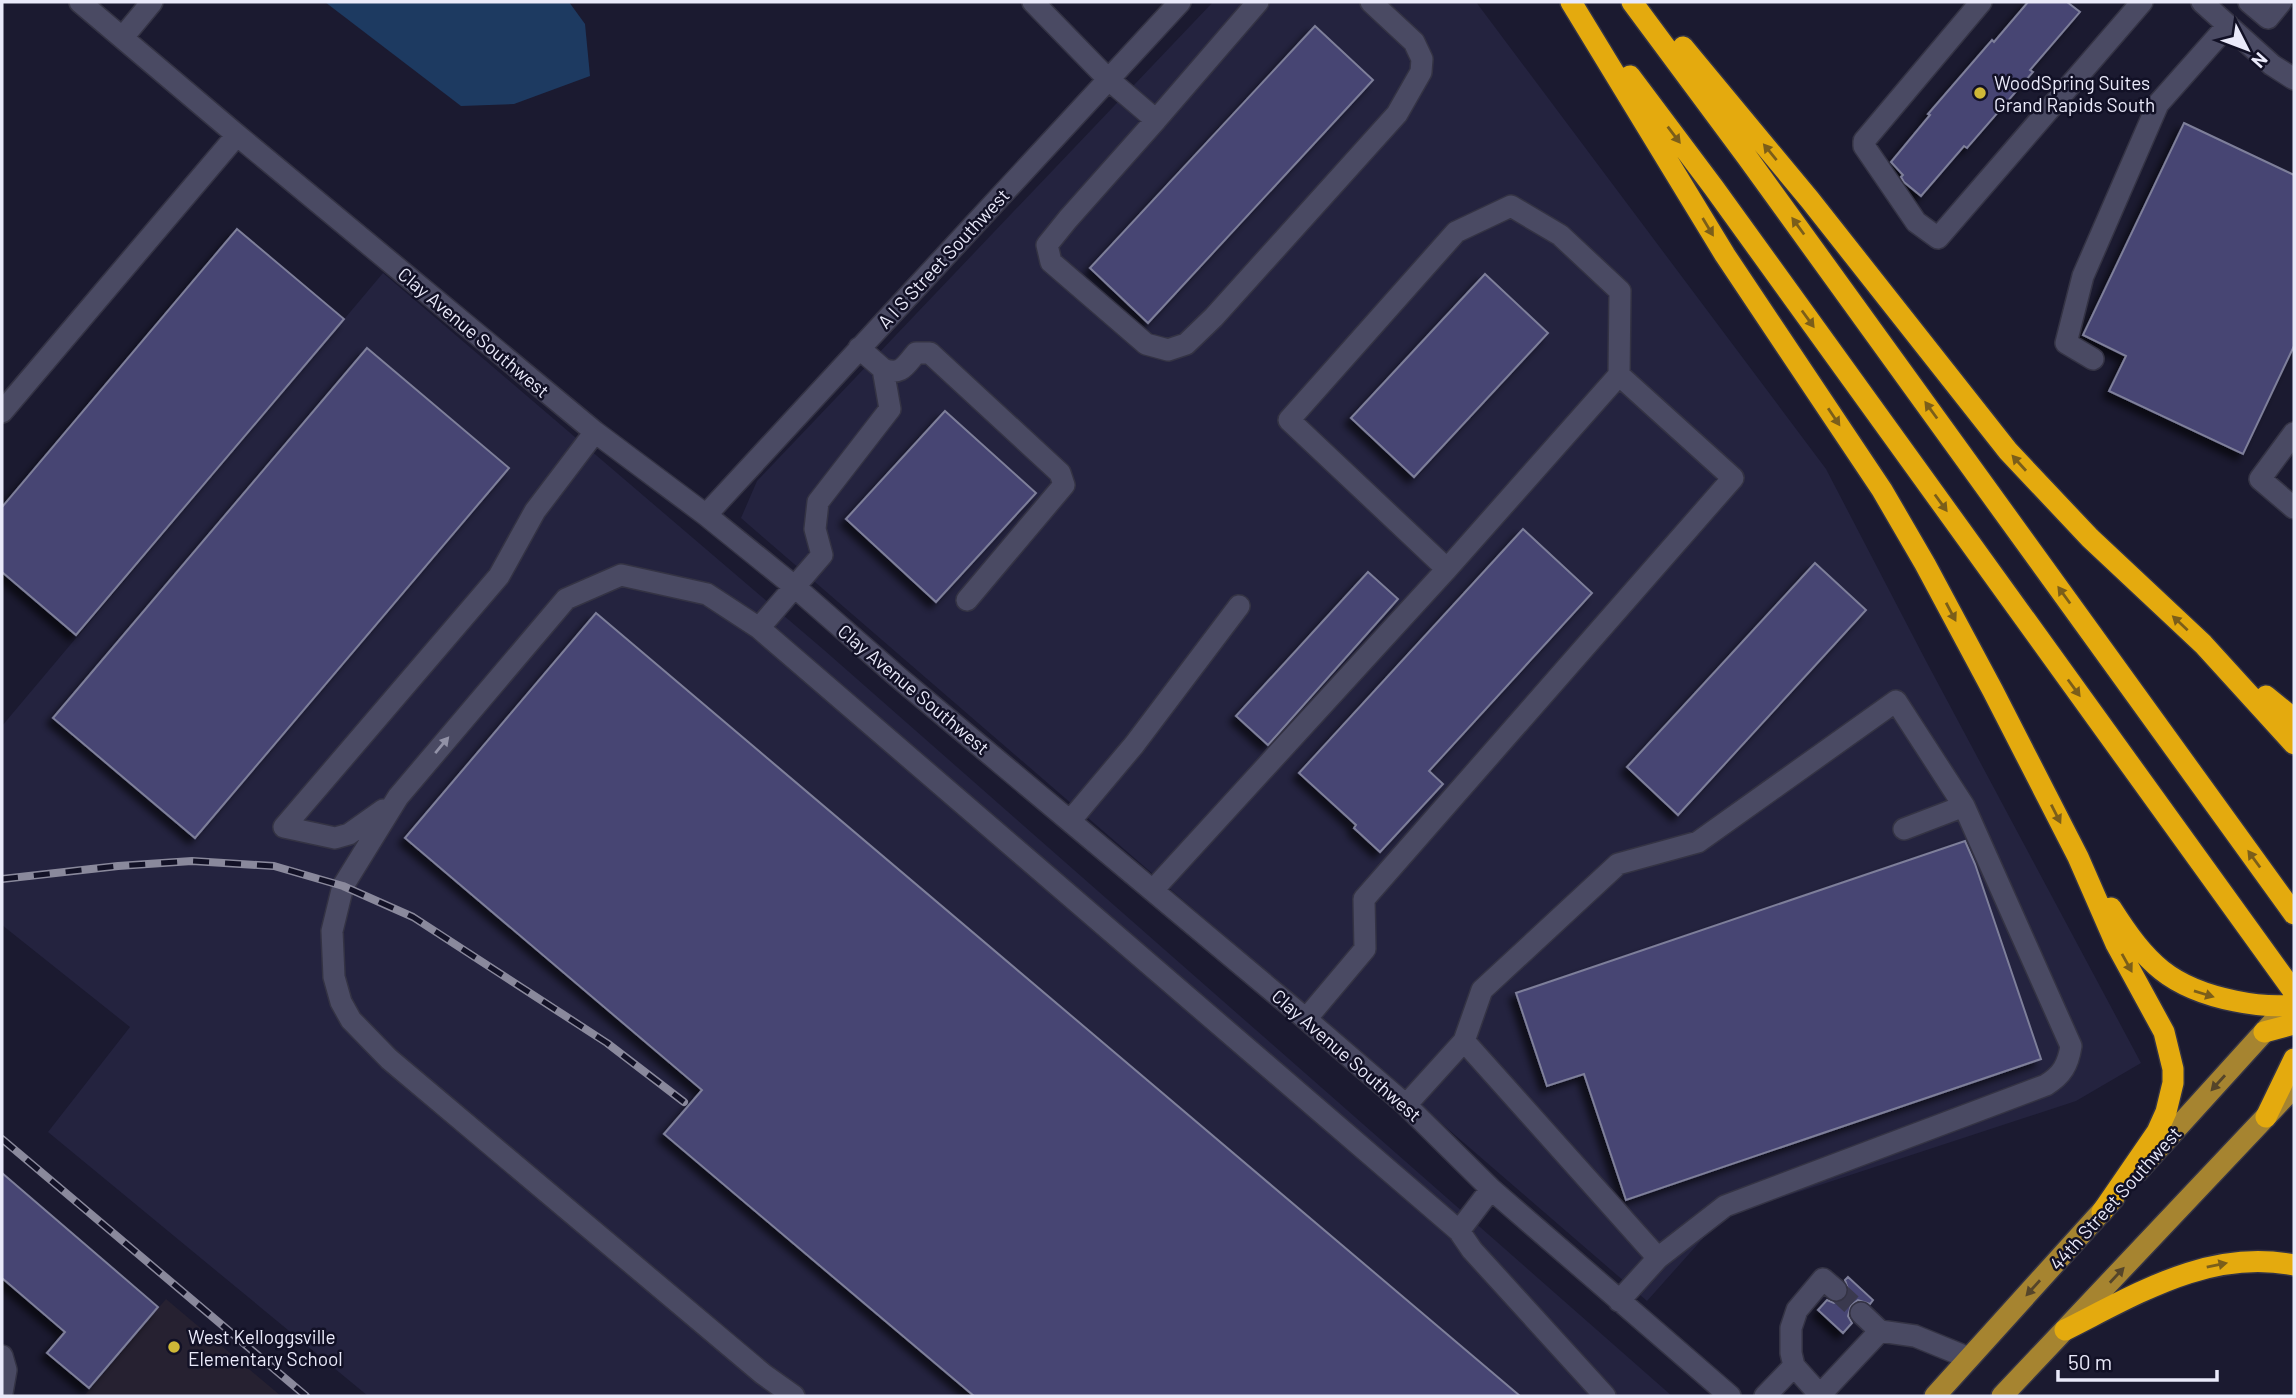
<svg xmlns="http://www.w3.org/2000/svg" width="2296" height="1398" font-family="Barlow,sans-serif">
<defs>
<filter id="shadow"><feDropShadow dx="-6" dy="6" stdDeviation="3.5" flood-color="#0009"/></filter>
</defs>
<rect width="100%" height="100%" fill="#1b1a30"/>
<path fill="#24233f" d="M1213 2H1476L1826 469 1926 661 2141 1063 2076 1101 1722 1217 1647 1301 741 518 757 481Z
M383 273 824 650 1672 1396H368L48 1132 130 1027 2 925V726Z"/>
<path fill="#262131" d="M166 1299 281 1396H84Z"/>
<path fill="#1d3a61" d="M325 2H569L585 24 590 76 514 104 461 106Z"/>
<path fill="#464473" stroke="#7e7f9a" stroke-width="2" filter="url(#shadow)" d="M2028 2H2067L2080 12 2030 70 2033 72 1967 148 1964 146 1921 196 1904 182 1901 177 1903 175 1891 162 1930 115 1928 114 1992 40 1994 42Z
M1315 26 1373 80 1148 323 1090 268Z
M2184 123 2294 175V346L2243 454 2109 391 2126 356 2083 335Z
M237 229 344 319 76 635 2 572V507Z
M1485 274 1548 333 1414 477 1351 418Z
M367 348 509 468 195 838 53 718Z
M945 411 1036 493 936 602 846 519Z
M1523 529 1592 593 1429 771 1443 784 1380 852 1354 828 1356 825 1299 773Z
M1815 563 1866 610 1678 815 1627 767Z
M1368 572 1398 599 1268 745 1236 716Z
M596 613 1520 1396H974L664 1134 702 1090 405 838Z
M1965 841 1975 864 2041 1059 1626 1200 1584 1074 1547 1086 1516 993Z
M2 1173 158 1307 89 1388 47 1353 65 1332 2 1278Z
M1848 1277 1873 1300 1870 1304 1858 1300 1851 1305 1848 1316 1852 1323 1843 1333 1818 1310 1827 1300 1834 1303 1846 1299 1849 1292 1845 1280Z"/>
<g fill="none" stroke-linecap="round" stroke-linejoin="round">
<path stroke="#3a394e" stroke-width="21" stroke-dasharray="21 10" stroke-linecap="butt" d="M1836 1290 1861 1313"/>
<g stroke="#343344" stroke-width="24">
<path id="minor" d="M80 2 237 135 595 432 706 515 795 587 899 678 1306 1019 1406 1105 1491 1189 1730 1396
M1033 2 1108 79 1156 120 1068 219 1047 245 1051 262 1146 344 1168 350 1186 344 1214 317 1397 114 1421 72 1422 59 1414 42 1371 2
M1981 2 1864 141V146L1916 222 1938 238 2142 2
M2202 2 2272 65 2294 79
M2249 2 2268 18 2281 2
M123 37 152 2
M1156 120 1258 2
M859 348 883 369 890 409 818 502 815 529 822 555 759 628 1459 1231
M2093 359 2066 343 2083 276 2158 104 2228 25
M883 369C901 376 905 366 916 353H930L1060 473 1064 485 967 600
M2 412 237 135
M2294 433 2260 479 2294 508
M706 515 1180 2
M759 628 707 594 621 575 566 599 398 797 343 886 332 931 334 977 341 1002 351 1020 389 1059 763 1374 794 1396
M383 810 349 834 335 838 284 827 499 576 535 511 595 432
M1070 821 1134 745 1239 606
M1904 829 1964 806
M1153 890 1447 569 1619 375 1620 291 1560 235 1511 206 1456 232 1289 420 1447 569
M1306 1019 1365 949 1364 899 1733 478 1619 375
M1464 1041 1658 1258
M1406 1105 1464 1041 1482 990 1618 864 1698 842 1896 701 1964 806 2071 1046C2068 1065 2062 1075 2046 1085L1725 1206 1658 1258 1619 1301
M1491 1189 1459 1231 1472 1250 1605 1396
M1836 1290 1823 1279 1797 1310 1791 1328V1353L1794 1366 1820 1395 1880 1331 1915 1336 1969 1358
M1861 1313 1880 1331
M2 1356 6 1370 2 1393
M1765 1396 1794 1366"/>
</g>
<g stroke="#343344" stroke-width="24">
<path id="major" d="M2138 1171 2294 999
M1935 1396 2114 1198
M2002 1396 2294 1087"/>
</g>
<g stroke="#343344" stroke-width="24">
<path id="highway" d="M1571 2 1725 255 1882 490 1925 564 1993 691 2078 857 2116 944 2164 1032 2173 1069V1083L2166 1112 2157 1132 2102 1212
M1632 2 1747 157 2294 914
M1683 47 1810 200 2008 451 2090 538 2203 644 2294 744
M1630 76 1714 188 2294 992
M2266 696 2294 719
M2111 908C2146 963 2170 988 2235 1001 2254 1005 2275 1007 2294 1005
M2264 1032 2294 1024
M2266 1117 2294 1059
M2065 1330C2137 1294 2210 1248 2294 1265"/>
</g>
<use href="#minor" stroke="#4a4a63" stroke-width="21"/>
<use href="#major" stroke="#a68430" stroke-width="21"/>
<use href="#highway" stroke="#e4aa0e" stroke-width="21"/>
<g stroke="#8a899c" stroke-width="8">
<path id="rail" d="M2 879 118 866 192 861 274 866 343 886 413 917 607 1043 684 1102
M2 1139 306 1396"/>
</g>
<use href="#rail" stroke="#121126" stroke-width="5" stroke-dasharray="16" stroke-linecap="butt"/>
</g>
<defs><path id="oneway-solid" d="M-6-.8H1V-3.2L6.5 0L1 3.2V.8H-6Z" transform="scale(1.75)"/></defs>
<g fill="#7b5e1a">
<use href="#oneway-solid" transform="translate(1674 135) rotate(53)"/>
<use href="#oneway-solid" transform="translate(1770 152) rotate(-129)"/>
<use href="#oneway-solid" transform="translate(1798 226) rotate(-126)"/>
<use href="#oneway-solid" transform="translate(1708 227) rotate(59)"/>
<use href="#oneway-solid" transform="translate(1808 319) rotate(54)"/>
<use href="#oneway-solid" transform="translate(1931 410) rotate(-126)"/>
<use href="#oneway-solid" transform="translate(1834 417) rotate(56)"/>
<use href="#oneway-solid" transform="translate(2019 463) rotate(-132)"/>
<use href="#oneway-solid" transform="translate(1941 503) rotate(54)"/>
<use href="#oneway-solid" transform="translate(2064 595) rotate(-126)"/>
<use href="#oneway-solid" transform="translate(1951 612) rotate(62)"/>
<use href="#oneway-solid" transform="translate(2180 623) rotate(-137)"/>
<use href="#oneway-solid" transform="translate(2074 688) rotate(54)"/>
<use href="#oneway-solid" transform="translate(2056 814) rotate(63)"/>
<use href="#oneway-solid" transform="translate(2254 859) rotate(-126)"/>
<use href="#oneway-solid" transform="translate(2127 963) rotate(61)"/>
<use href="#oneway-solid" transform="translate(2204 994) rotate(17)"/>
<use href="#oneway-solid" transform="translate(2217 1265) rotate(-12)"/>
</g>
<use fill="#9292a7" href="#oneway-solid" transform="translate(442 745) rotate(-50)"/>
<g fill="#55452a">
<use href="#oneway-solid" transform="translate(2218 1083) rotate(132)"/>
<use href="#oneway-solid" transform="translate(2117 1275) rotate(-47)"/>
<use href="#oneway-solid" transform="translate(2033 1288) rotate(132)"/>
</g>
<g fill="#cfb837" stroke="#121126" stroke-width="2.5">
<circle cx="1980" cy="93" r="7"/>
<circle cx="174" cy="1347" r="7"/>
</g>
<g text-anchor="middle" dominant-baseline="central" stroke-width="5" stroke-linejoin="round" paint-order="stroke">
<g font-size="19" fill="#eaeafa" stroke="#121126" text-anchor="start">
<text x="1994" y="82">WoodSpring Suites<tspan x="1994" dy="22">Grand Rapids South</tspan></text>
<text x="188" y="1336">West Kelloggsville<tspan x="188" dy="22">Elementary School</tspan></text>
</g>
<g font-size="19" fill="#eaeafa" stroke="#121126">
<text transform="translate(943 258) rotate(-47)">A I S Street Southwest</text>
<text transform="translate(474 332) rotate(40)">Clay Avenue Southwest</text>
<text transform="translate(914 689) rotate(40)">Clay Avenue Southwest</text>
<text transform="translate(1347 1055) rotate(41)">Clay Avenue Southwest</text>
<text transform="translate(2115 1198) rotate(-48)">44th Street Southwest</text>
</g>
</g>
<rect width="2296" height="1398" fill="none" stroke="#eaeafa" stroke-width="7"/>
<g transform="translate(2247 49) rotate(132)" stroke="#121126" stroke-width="5" paint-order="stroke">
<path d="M0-5L12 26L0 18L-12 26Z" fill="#eaeafa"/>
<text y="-10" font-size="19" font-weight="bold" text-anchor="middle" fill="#eaeafa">N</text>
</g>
<path d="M2058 1370v10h159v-10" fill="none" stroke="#eaeafa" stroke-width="3.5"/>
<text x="2068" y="1370" font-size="21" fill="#eaeafa" stroke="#121126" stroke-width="5" paint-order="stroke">50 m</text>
</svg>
